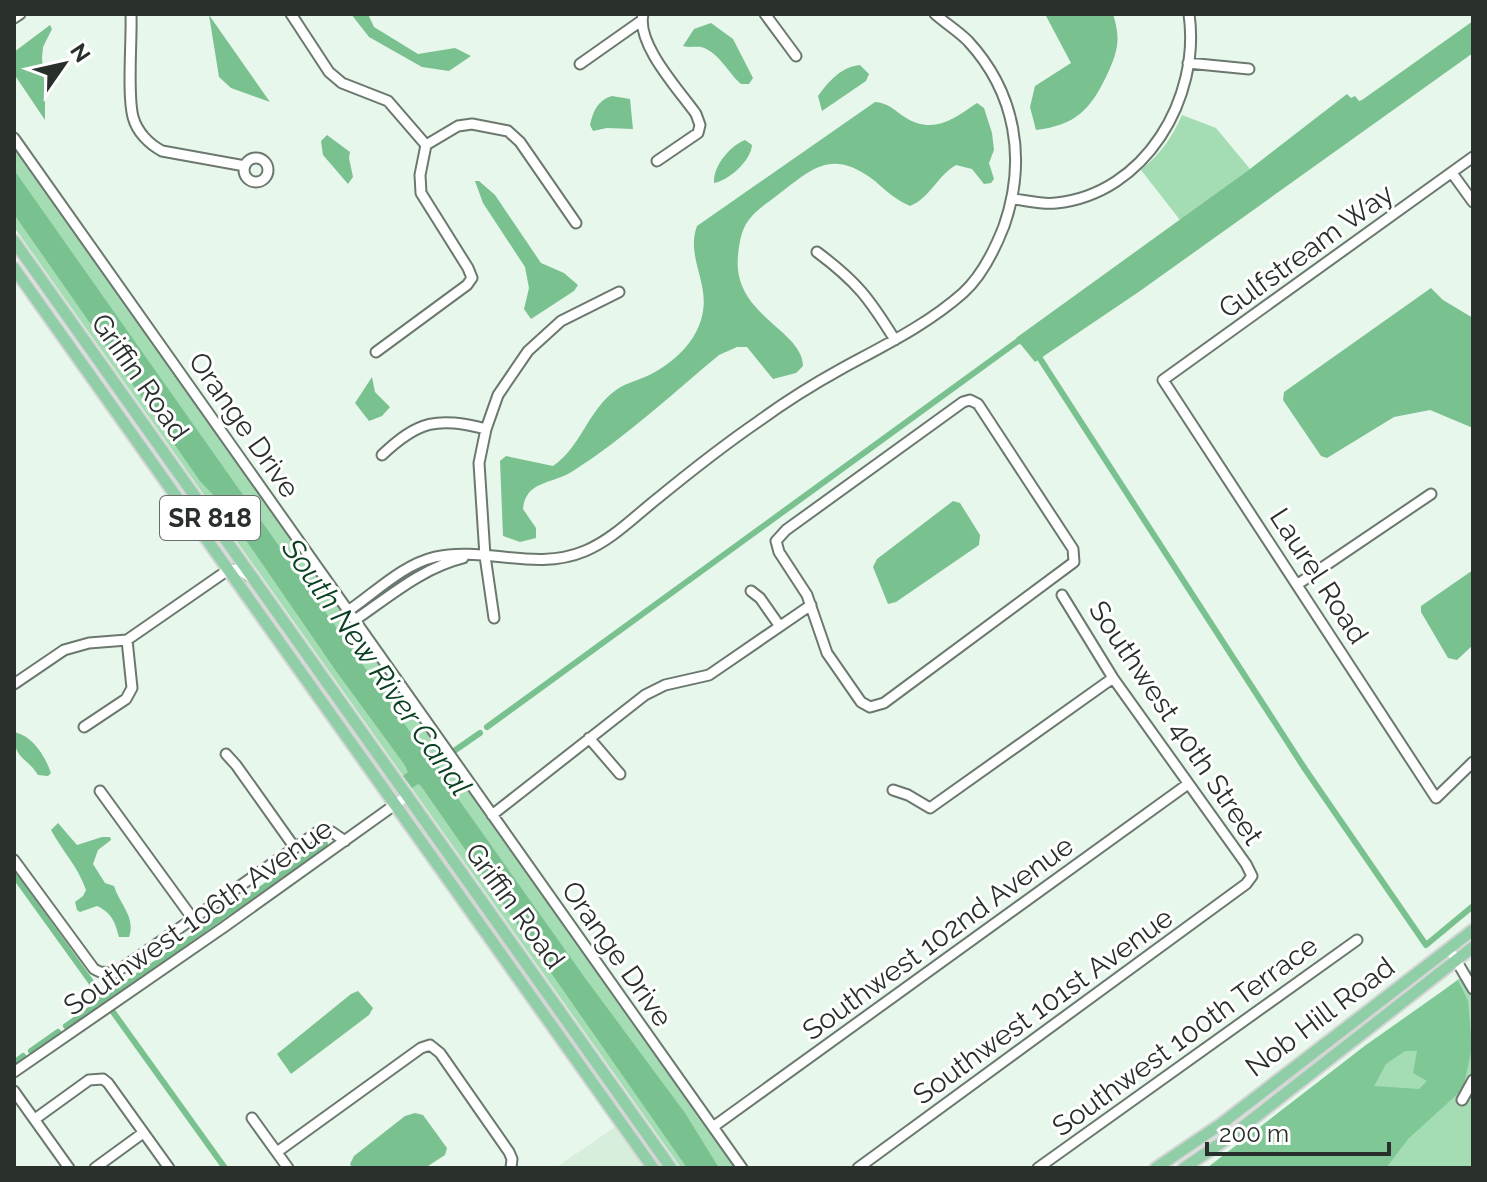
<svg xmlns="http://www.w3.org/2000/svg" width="1487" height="1182" font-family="Raleway,sans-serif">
<rect width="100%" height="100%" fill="#e8f7eb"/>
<path fill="#d8eedd" d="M621 1123 650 1168H555Z"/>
<path fill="#a4dcb3" d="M1182 115 1216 128 1250 169 1180 220 1141 170C1160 154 1172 138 1182 115Z
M14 144 738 1168H681L14 227Z
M1473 968V1168H1207L1366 1045 1418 1010Z"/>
<path fill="#80c796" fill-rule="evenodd" d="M1458 980 1468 1001 1472 1047 1463 1089 1408 1139 1386 1168H1207L1366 1045ZM1405 1051H1417L1413 1073 1427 1081 1419 1089 1374 1086 1386 1064Z"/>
<path fill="#7ac190" d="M351 14H368L374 27 418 54 455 48 471 56 449 71 422 67 369 37Z
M1045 14H1113C1121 39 1118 51 1107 75 1090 110 1076 125 1036 130L1030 107 1035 86 1071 63Z
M209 15 270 102 231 88 219 77Z
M1473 21V53L1140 291 1035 362 1018 341 1016 338 1250 169 1347 94 1351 98 1355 96 1359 101 1362 100Z
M711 23 733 39 753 78 749 84H741C728 73 719 52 701 47 695 46 689 48 683 46L694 29Z
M50 25 52 29 43 47 42 58 45 90V120L14 74V52Z
M860 65 869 74 866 81 822 111 818 96C829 81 841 67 860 65Z
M612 96 630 99 633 129 607 128 593 131 590 125C593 111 598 100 612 96Z
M875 102C888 103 893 109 903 116 932 135 951 121 977 103L984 108 992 133 994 150 989 163 994 179 991 183 984 184 972 169 956 165C937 176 930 198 910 206 896 200 886 191 875 181 831 147 812 169 775 197 749 216 741 223 738 256 732 315 803 330 803 366L796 373 773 379 747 347H737L719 355C672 394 625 438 573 471 551 485 526 480 523 509L536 528V538L520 542 503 536 500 461 506 456 553 466C581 447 588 410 616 390 627 382 643 379 655 372 678 359 699 338 703 311 708 281 686 255 697 226Z
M327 135 350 152 349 158 353 177 348 184 323 155 321 141Z
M745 140 752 145C751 161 728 181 714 183 713 166 730 146 745 140Z
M14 170 422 749 428 757 433 760 441 769 442 776 585 978 685 1113 719 1168H687L421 786 418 784 412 788 403 776 408 772 404 764 336 671 219 501 200 481 14 214Z
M475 181H479L495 195 541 263 564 273 578 285 574 291 531 319 524 309 529 288 525 267 483 203Z
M1431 288 1443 300 1473 318V428L1430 410 1394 417 1327 458 1321 456 1283 400 1284 392Z
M372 377 375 392 390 407 382 416 369 421 355 403Z
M953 501 960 503 980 535 979 545 896 602 888 604 873 567 877 559Z
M1473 570V645L1457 660 1448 658 1421 612V606Z
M14 732C33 736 45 756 51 773L48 776 38 775C25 755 14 760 14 732Z
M58 823 77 845 102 837H110L111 840 98 850 93 864 105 883 114 886C120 905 136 917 129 937H119C115 922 112 913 97 906L80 912 77 910 75 902 83 896 86 890C78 866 62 851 51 830Z
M358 991 373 1008 369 1015 291 1074 277 1054 351 994Z
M415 1113 423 1115 447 1148 445 1155 425 1168H352L350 1164 354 1156 405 1116Z"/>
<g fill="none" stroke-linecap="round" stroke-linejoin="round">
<path stroke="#7ac190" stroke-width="6" d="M1037 354 1305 769 1426 945 1473 906
M487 727 1018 341 1026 342
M454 751 480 733
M14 875 104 1000 325 844
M113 1012 225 1168
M66 1026 104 1000 105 1002
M31 1051 58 1032
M14 1063 23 1056"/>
<g stroke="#6b786e" stroke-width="13">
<path id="minor" d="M131 14C132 40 127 94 133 117 137 132 149 144 162 151L245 166
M291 14 329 72 342 83 388 101 426 145 420 175 421 193 468 268 472 278 467 285 376 352
M643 14C636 44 679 90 696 114L700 125 698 133 657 161
M765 14 796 56
M14 18 20 14
M1188 63 1249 69
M580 64 641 21
M14 138 742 1168
M426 145 458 126 472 124 508 131 520 142 576 223
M1473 157 1163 380 1436 798 1473 762
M244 170a12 12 0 1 1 24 0a12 12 0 1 1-24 0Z
M1452 173 1473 202
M1013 199C1026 200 1042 205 1056 203 1145 194 1201 98 1189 14
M817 252C857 282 869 298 895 340
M970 400 978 404 1073 549 1074 562 884 703 870 707 861 702 827 653 807 595 779 552 776 541 786 530 963 402Z
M382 455C419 420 437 417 486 429
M1298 584 1431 494
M751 591 760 598 779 625
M348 611C376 592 402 565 435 557 485 546 535 572 585 551 612 540 635 516 658 498 691 471 724 445 759 421 785 402 812 385 841 369 883 346 927 325 963 293 982 276 995 249 1004 226 1027 160 1016 93 968 41 958 31 945 23 935 14
M494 618 485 556 479 463 486 429 498 395 528 351 561 321 619 292
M355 620C389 597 422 568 463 558
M14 684 64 650 89 643 127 640 228 570 237 569 250 577
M84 727 126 699 132 688 127 640
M589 738 620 774
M226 754 236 765 295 848
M893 790 908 795 930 808 1113 678
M100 791 193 919
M492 815 645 695 665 685 709 675 811 605
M14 860 94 969 100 972 115 973 316 833 332 832 345 841
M1453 955 1473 989
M430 1045 440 1053 509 1152 512 1159 511 1168
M14 1072 224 927 407 796
M14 1091 69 1168
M1462 1100 1473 1080
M252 1118 288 1168
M35 1119 89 1080 103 1079 108 1083 169 1168
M713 1127 1188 784
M277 1152 421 1048 430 1045
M95 1168 143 1133
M858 1168 1246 884 1252 876 1246 864 1113 678 1062 595
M1038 1168 1357 940"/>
</g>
<g stroke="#d4d5d4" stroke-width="15">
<path id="major" d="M14 241 671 1168
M14 268 653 1168
M1156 1168 1221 1124 1473 930
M1184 1168 1231 1136 1473 947"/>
</g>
<use href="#minor" stroke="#fff" stroke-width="9"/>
<use href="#major" stroke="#8fcea7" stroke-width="11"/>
</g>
<g text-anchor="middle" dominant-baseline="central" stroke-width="6" stroke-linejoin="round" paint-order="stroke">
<rect fill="#fff" stroke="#696d6a" stroke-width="2" x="160" y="496" width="100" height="44" rx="6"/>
<g font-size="26" font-weight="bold" fill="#292f2a">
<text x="210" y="518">SR 818</text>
</g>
<g font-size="28" fill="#292f2a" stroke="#fff">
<text transform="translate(1306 251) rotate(-36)">Gulfstream Way</text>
<text transform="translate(140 377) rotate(55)">Griffin Road</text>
<text transform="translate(244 425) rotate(55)">Orange Drive</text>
<text transform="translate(1319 576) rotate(57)">Laurel Road</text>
<text transform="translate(1176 723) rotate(56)">Southwest 40th Street</text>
<text transform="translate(515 906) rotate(54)">Griffin Road</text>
<text transform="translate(198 917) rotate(-35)">Southwest 106th Avenue</text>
<text transform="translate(938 938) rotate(-36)">Southwest 102nd Avenue</text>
<text transform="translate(617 954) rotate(55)">Orange Drive</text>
<text transform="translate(1043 1006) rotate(-36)">Southwest 101st Avenue</text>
<text transform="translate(1320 1017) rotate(-37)">Nob Hill Road</text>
<text transform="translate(1185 1036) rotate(-36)">Southwest 100th Terrace</text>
</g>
<g font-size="30" font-style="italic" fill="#094121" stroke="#fff">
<text transform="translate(377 667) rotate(55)">South New River Canal</text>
</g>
</g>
<rect width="1487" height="1182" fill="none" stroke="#292f2a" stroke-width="32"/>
<g transform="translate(64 64) rotate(56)" stroke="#ffffff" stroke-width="6" paint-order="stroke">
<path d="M0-6L14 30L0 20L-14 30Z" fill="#292f2a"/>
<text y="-12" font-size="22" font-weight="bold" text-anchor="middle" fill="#292f2a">N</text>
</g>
<path d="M1207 1142v12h182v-12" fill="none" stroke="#292f2a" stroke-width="4"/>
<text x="1219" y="1142" font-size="24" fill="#292f2a" stroke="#ffffff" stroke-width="6" paint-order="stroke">200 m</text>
</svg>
